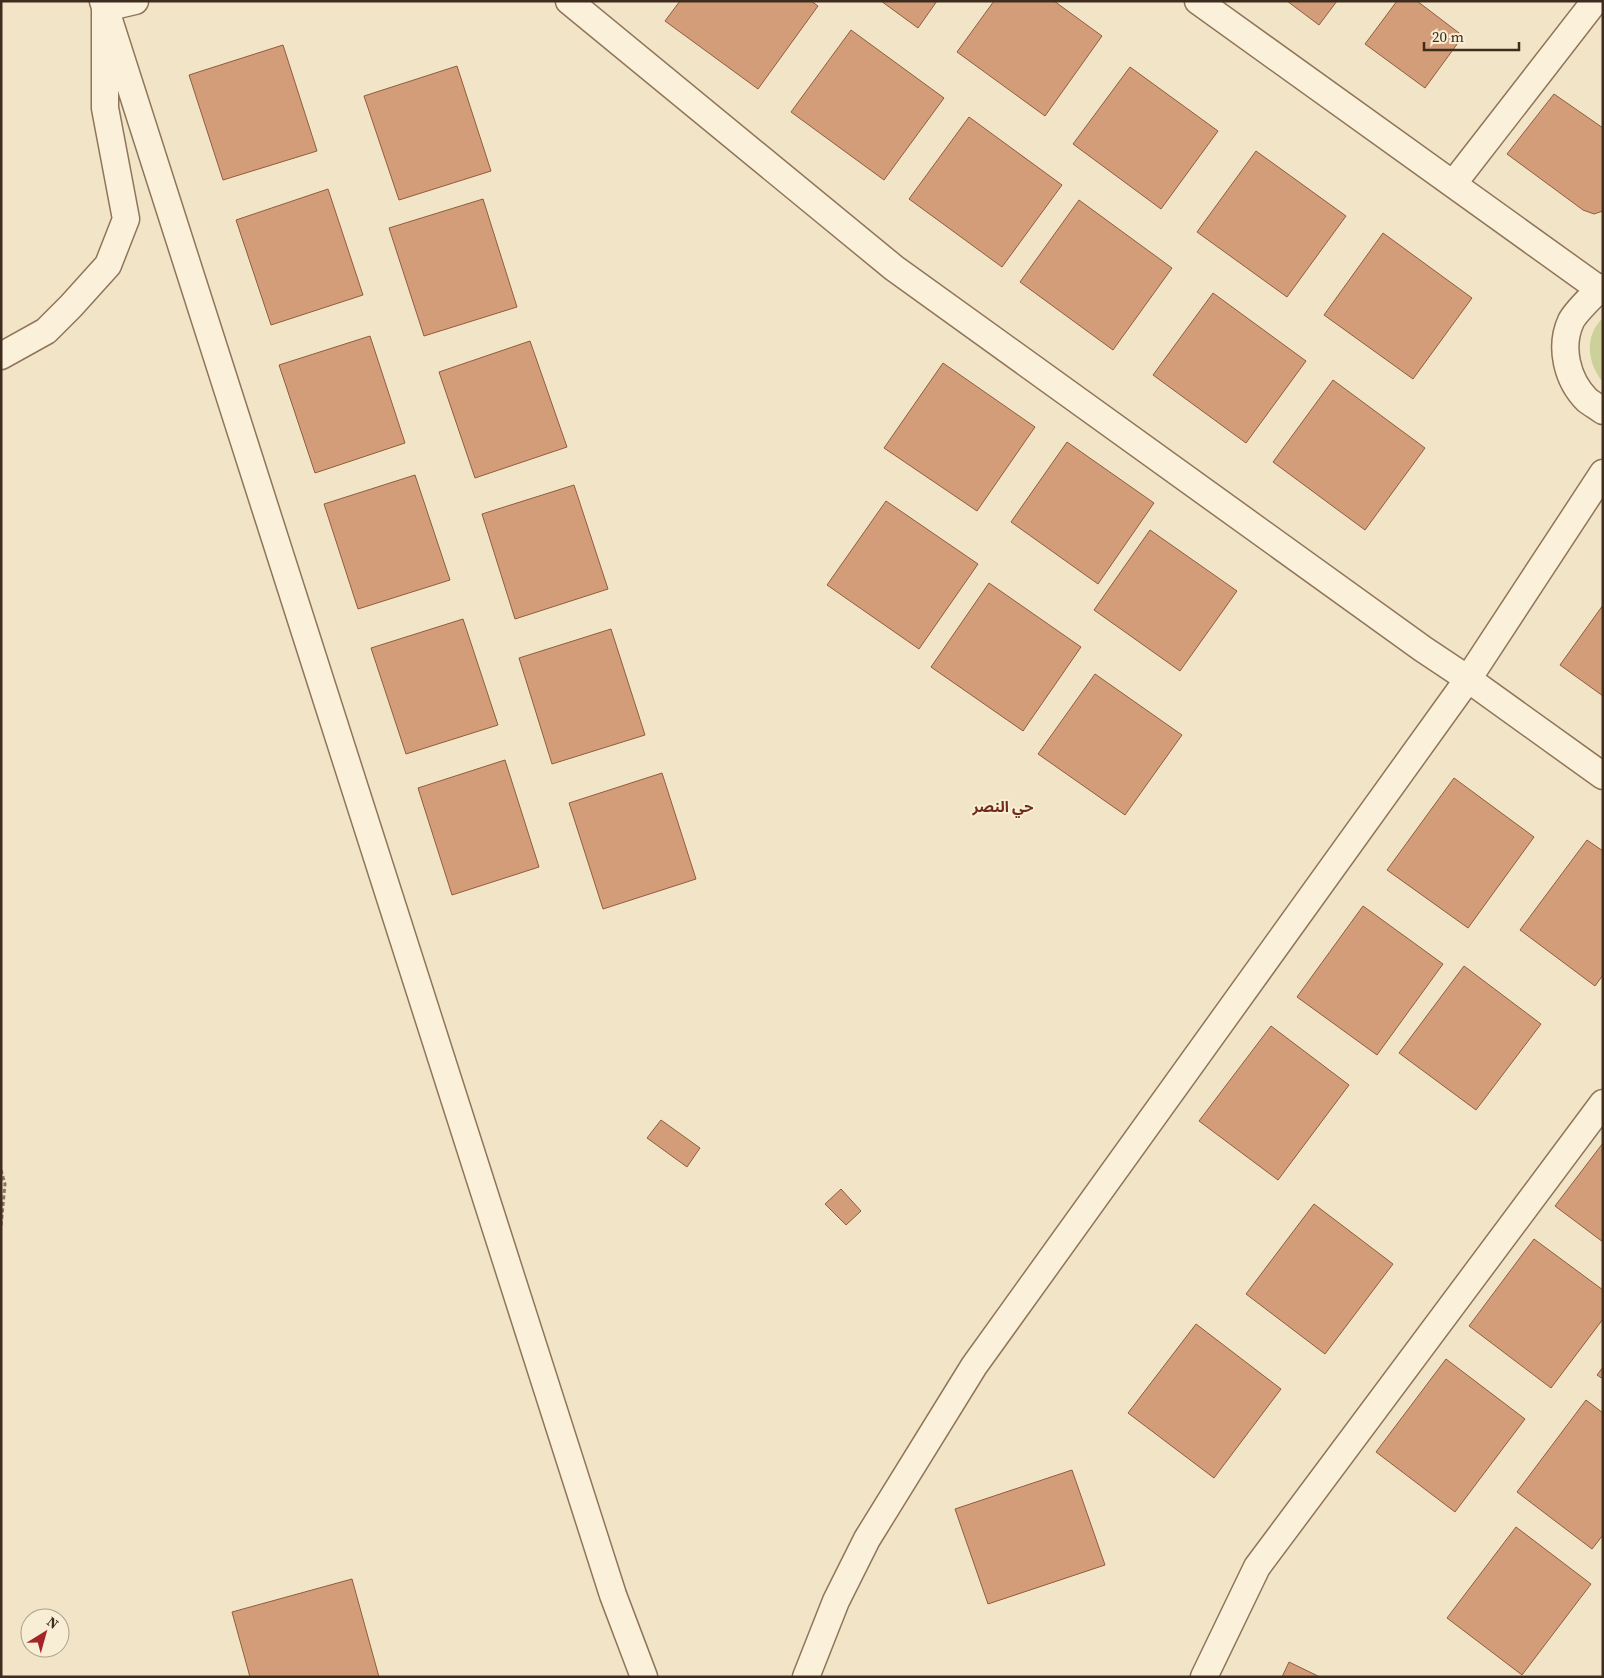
<svg xmlns="http://www.w3.org/2000/svg" width="1604" height="1678" font-family="'Source Serif 4','Noto Sans Arabic',serif">
<rect width="100%" height="100%" fill="#f2e4c6"/>
<path fill="#cbd198" d="M1603 318V382C1587 364 1584 335 1603 318Z"/>
<path fill="#d39d79" stroke="#905d3d" d="M680 1H811L818 6 758 89 665 21Z
M881 1H937L918 28Z
M994 1H1054L1102 36 1045 116 957 52Z
M1287 1H1337L1319 25Z
M1397 1H1417L1463 36 1425 88 1365 44Z
M851 30 944 98 884 180 791 112Z
M283 45 317 151 223 180 189 75Z
M457 66 491 171 399 200 364 96Z
M1130 67 1218 131 1161 209 1073 144Z
M1554 94 1603 128V211L1594 214 1583 210 1507 154Z
M969 117 1062 185 1002 267 909 199Z
M1256 151 1346 216 1287 297 1197 232Z
M328 189 363 295 271 325 236 220Z
M483 199 517 307 424 336 389 228Z
M1079 200 1172 268 1113 350 1020 282Z
M1383 233 1472 298 1413 379 1324 315Z
M1213 293 1306 361 1246 443 1153 375Z
M370 336 405 443 315 473 279 365Z
M530 341 567 447 475 478 439 372Z
M943 363 1035 427 977 511 884 448Z
M1333 380 1425 448 1365 530 1273 462Z
M1067 442 1154 503 1098 584 1011 522Z
M415 475 450 580 358 609 324 504Z
M574 485 608 589 515 619 482 514Z
M886 501 978 564 919 649 827 585Z
M1150 530 1237 591 1180 671 1094 610Z
M989 583 1081 647 1023 731 931 667Z
M1603 605V696L1560 665Z
M463 619 498 725 406 754 371 648Z
M611 629 645 735 552 764 519 658Z
M1095 674 1182 735 1125 815 1038 754Z
M505 760 539 867 452 895 418 788Z
M662 773 696 879 603 909 569 803Z
M1454 778 1534 837 1468 928 1387 870Z
M1587 840 1603 851V975L1595 986 1520 930Z
M1363 906 1443 964 1377 1055 1297 997Z
M1464 966 1541 1024 1476 1110 1399 1053Z
M1271 1026 1349 1085 1278 1180 1199 1121Z
M661 1120 700 1148 687 1167 647 1138Z
M1603 1143V1242L1555 1206Z
M841 1189 861 1211 846 1225 825 1204Z
M1314 1204 1393 1264 1325 1354 1246 1294Z
M1534 1239 1603 1290V1319L1551 1388 1469 1326Z
M1196 1324 1281 1389 1214 1478 1128 1413Z
M1446 1359 1525 1419 1455 1512 1376 1452Z
M1603 1367V1379L1597 1375Z
M1586 1400 1603 1413V1535L1592 1549 1517 1492Z
M1072 1470 1105 1565 988 1604 955 1509Z
M1516 1527 1591 1584 1522 1675 1447 1618Z
M352 1579 379 1677H250L232 1612Z
M1289 1662 1320 1677H1282Z"/>
<g fill="none" stroke-linecap="round" stroke-linejoin="round">
<g stroke="#8f755a" stroke-width="29">
<path id="minor" d="M103 1 613 1595 644 1677
M569 1 894 268 1423 649 1468 679 1603 776
M1198 1 1599 289
M1453 184 1595 1
M1603 287 1599 289C1591 298 1576 311 1571 321 1559 347 1567 380 1587 400 1592 404 1598 407 1603 411
M1 356 46 331 71 306 108 265 126 219 105 108V8L135 1
M806 1677 836 1601 867 1539 974 1366 1468 679 1603 473
M1204 1677 1257 1567 1603 1103"/>
</g>
<path stroke="#8f755a" stroke-width="3" stroke-dasharray="4 2.5" stroke-linecap="butt" d="M1 1170 5 1184 1 1226"/>
<use href="#minor" stroke="#fbf1da" stroke-width="26"/>
</g>
<g text-anchor="middle" dominant-baseline="central" stroke-width="4" stroke-linejoin="round" paint-order="stroke">
<g font-size="15" font-weight="bold" fill="#6e2b1a" stroke="#f8eed6">
<text x="1003" y="806">حي النصر</text>
</g>
</g>
<rect width="1604" height="1678" fill="none" stroke="#3e2d1e" stroke-width="5"/>
<g transform="translate(45 1633) rotate(37)"><circle r="24" fill="#f8eed6" stroke="#aea18c"/>
<path d="M0-4L9 19L0 12L-9 19Z" fill="#a32527"/>
<text y="-8" font-size="14" font-weight="bold" text-anchor="middle" fill="#3e2d1e">N</text>
</g>
<path d="M1424 42v8h95v-8" fill="none" stroke="#3e2d1e" stroke-width="2.5"/>
<text x="1432" y="42" font-size="15" fill="#3e2d1e" stroke="#f8eed6" stroke-width="4" paint-order="stroke">20 m</text>
</svg>
